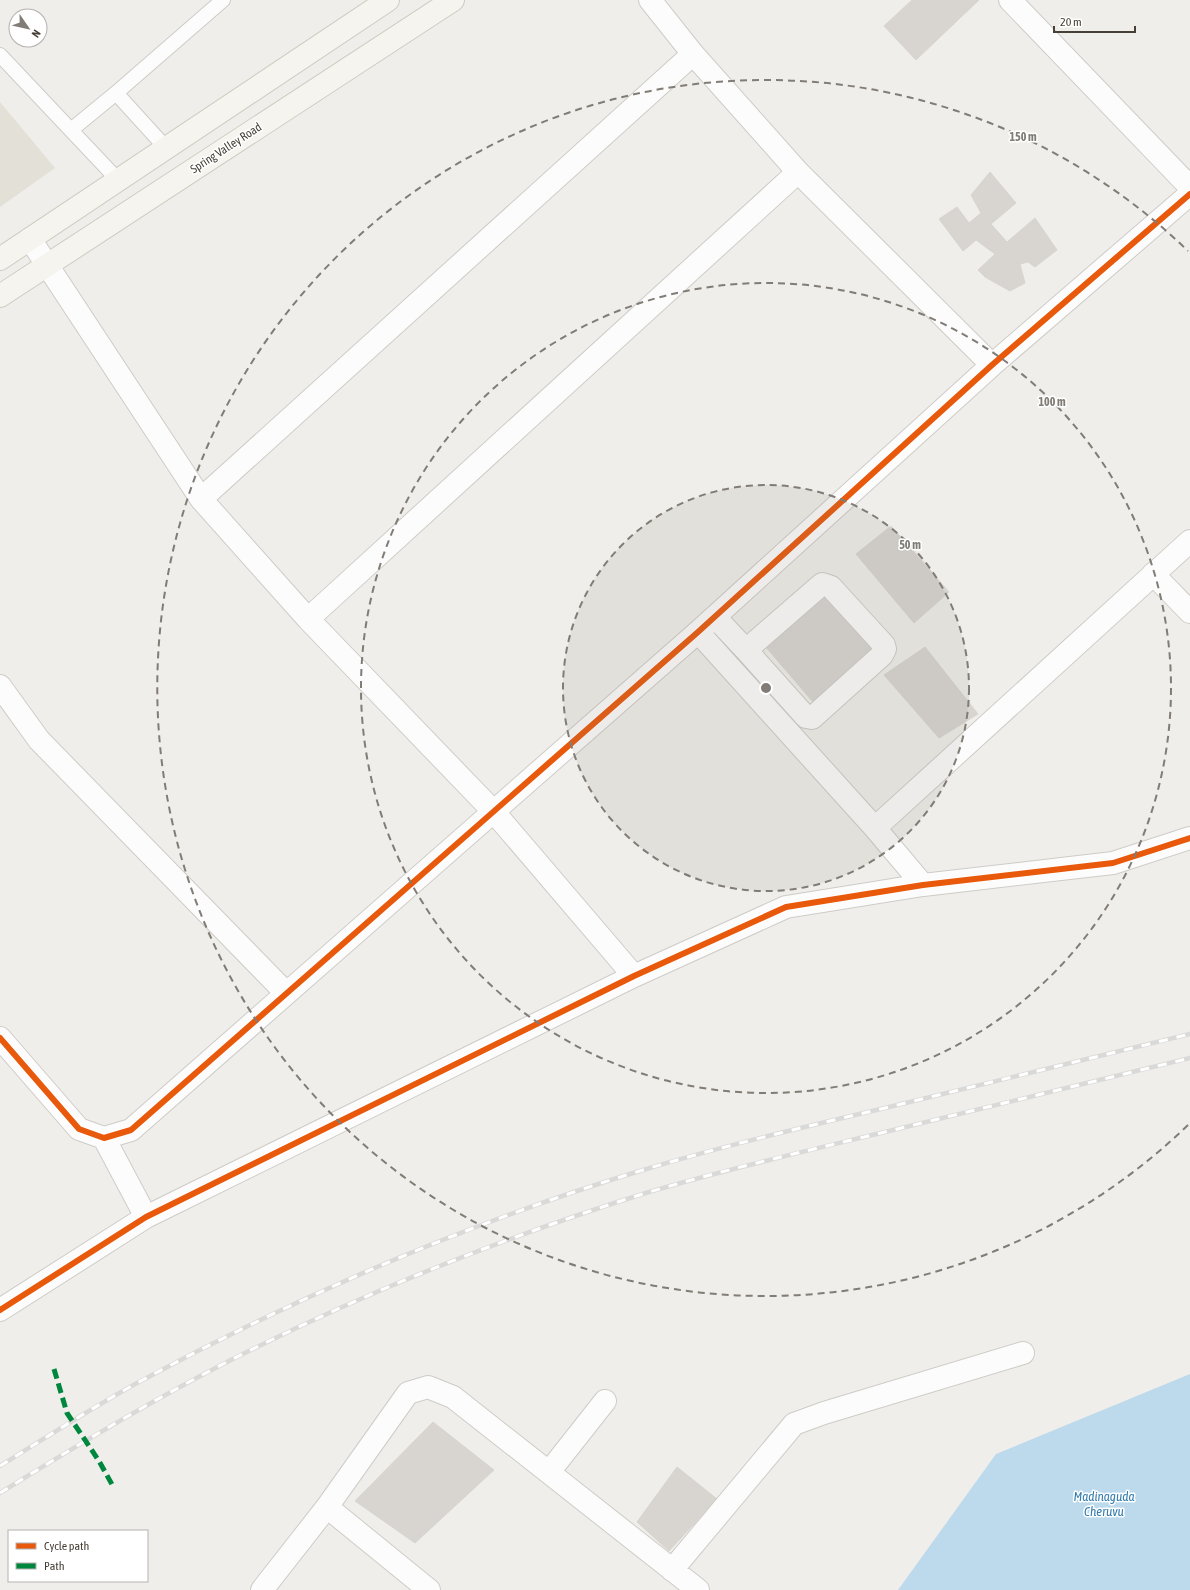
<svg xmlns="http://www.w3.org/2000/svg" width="1190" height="1590" font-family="'Asap Condensed',sans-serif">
<rect width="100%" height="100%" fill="#f0eeea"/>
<path fill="#e3e0d7" d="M0 102 55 168 0 207Z"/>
<path fill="#bcdaec" d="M1190 1374V1590H898L996 1454Z"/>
<path fill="#d8d5d1" stroke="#d8d5d0" d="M912 0H979L916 60 884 26Z
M990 172 1016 203 991 224 1007 242 1035 218 1057 250 1035 267 1028 262 1020 264 1025 283 1010 291 985 277 978 270 995 254 976 240 963 251 939 219 957 207 969 223 981 213 971 195Z
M891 526 949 592 914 623 856 554Z
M825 592 878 650 819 709 765 646Z
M925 647 978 714 939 738 884 675Z
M433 1422 494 1470 415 1543 355 1501Z
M677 1467 717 1499 669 1551 637 1522Z"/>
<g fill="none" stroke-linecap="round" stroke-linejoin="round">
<g stroke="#ceccc7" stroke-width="16">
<path id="lane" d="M0 55 118 180
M71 130 116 93
M166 148 116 93 223 0"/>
</g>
<g stroke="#ceccc7" stroke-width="24">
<path id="street" d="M650 0 693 54 798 172 992 365
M1010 0 1190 187
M30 239 201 499 308 619 494 812 634 976
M201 499 693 54
M1153 574 1190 612
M822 584 831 587 884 645 885 649 882 655 812 718 806 717 746 650Z
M715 617 746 650
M308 619 798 172
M698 632 875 828 923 885
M0 686 39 740 286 993
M875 828 1190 541
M0 1038 79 1129 104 1138 131 1130 698 632 992 365 1190 194
M104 1138 146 1217
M0 1310 146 1217 634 976 786 907 923 885 1113 863 1190 838
M549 1472 605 1401
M327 1507 429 1590
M672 1570 794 1424 824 1413 1023 1353
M262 1590 327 1507 408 1393 428 1387 453 1397 698 1590"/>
</g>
<g stroke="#cecbc1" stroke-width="24">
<path id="secondary" d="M0 259 388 0
M0 296 453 0"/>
</g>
<use href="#lane" stroke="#fdfcfc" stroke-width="14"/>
<use href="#street" stroke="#fdfcfc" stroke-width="22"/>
<use href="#secondary" stroke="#f6f4ef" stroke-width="22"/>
<g stroke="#d9d9d8" stroke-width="4.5">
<path id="rail" d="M0 1466C45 1438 90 1409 137 1383 298 1296 468 1223 643 1170 723 1146 804 1127 885 1108 987 1083 1088 1059 1190 1034
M0 1493C74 1447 149 1402 227 1362 362 1293 505 1237 649 1192 727 1169 806 1151 885 1132 987 1107 1088 1083 1190 1058"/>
</g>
<use href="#rail" stroke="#fff" stroke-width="3" stroke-dasharray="9" stroke-linecap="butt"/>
<path stroke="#00873e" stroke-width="5" stroke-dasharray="10 5" stroke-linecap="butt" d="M54 1369 67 1413 99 1461 114 1488"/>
<g stroke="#fff" stroke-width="8">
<path id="cycleway" d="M0 1038 79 1129 104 1138 131 1130 698 632 992 365 1190 194
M0 1310 146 1217 634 976 786 907 923 885 1113 863 1190 838"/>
</g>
<use href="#cycleway" stroke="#e8590c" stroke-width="6"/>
</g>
<circle cx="766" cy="688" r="203" fill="#817c75" fill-opacity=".12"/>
<g fill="none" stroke="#817c75" stroke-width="2" stroke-dasharray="7 5">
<circle cx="766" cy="688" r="203"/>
<circle cx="766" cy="688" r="405"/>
<path d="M1188 1125A608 608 0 1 1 1188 251"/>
</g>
<g text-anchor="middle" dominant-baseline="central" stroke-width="3" stroke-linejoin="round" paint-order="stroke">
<g font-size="12" fill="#453f36" stroke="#fff">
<text transform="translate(226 148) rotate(-33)">Spring Valley Road</text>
</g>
<g font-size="13" font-style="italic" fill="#337cad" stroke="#fff">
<text x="1104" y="1496">Madinaguda<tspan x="1104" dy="15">Cheruvu</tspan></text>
</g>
</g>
<circle cx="766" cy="688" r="6" fill="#817c75" stroke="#fff" stroke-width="2"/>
<g font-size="12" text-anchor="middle" font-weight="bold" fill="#817c75" stroke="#fff" stroke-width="3" stroke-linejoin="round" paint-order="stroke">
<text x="1023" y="141">150 m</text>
<text x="1052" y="406">100 m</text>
<text x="910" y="549">50 m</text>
</g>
<rect x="8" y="1530" width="140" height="52" fill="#ffffff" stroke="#b5b2af"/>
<rect x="16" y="1543" width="20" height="6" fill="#e8590c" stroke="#b5b2af"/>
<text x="44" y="1550" font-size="12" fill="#453f36">Cycle path</text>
<rect x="16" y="1563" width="20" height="6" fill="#00873e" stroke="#b5b2af"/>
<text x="44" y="1570" font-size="12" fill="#453f36">Path</text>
<g transform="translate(28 28) rotate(124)"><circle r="19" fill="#ffffff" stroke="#b5b2af"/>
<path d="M0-3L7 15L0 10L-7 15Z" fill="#817c75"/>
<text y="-6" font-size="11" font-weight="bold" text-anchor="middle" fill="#453f36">N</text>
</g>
<path d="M1054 26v6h81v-6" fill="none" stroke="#453f36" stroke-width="2"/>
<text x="1060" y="26" font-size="12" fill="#453f36" stroke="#ffffff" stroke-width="3" paint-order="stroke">20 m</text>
</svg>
